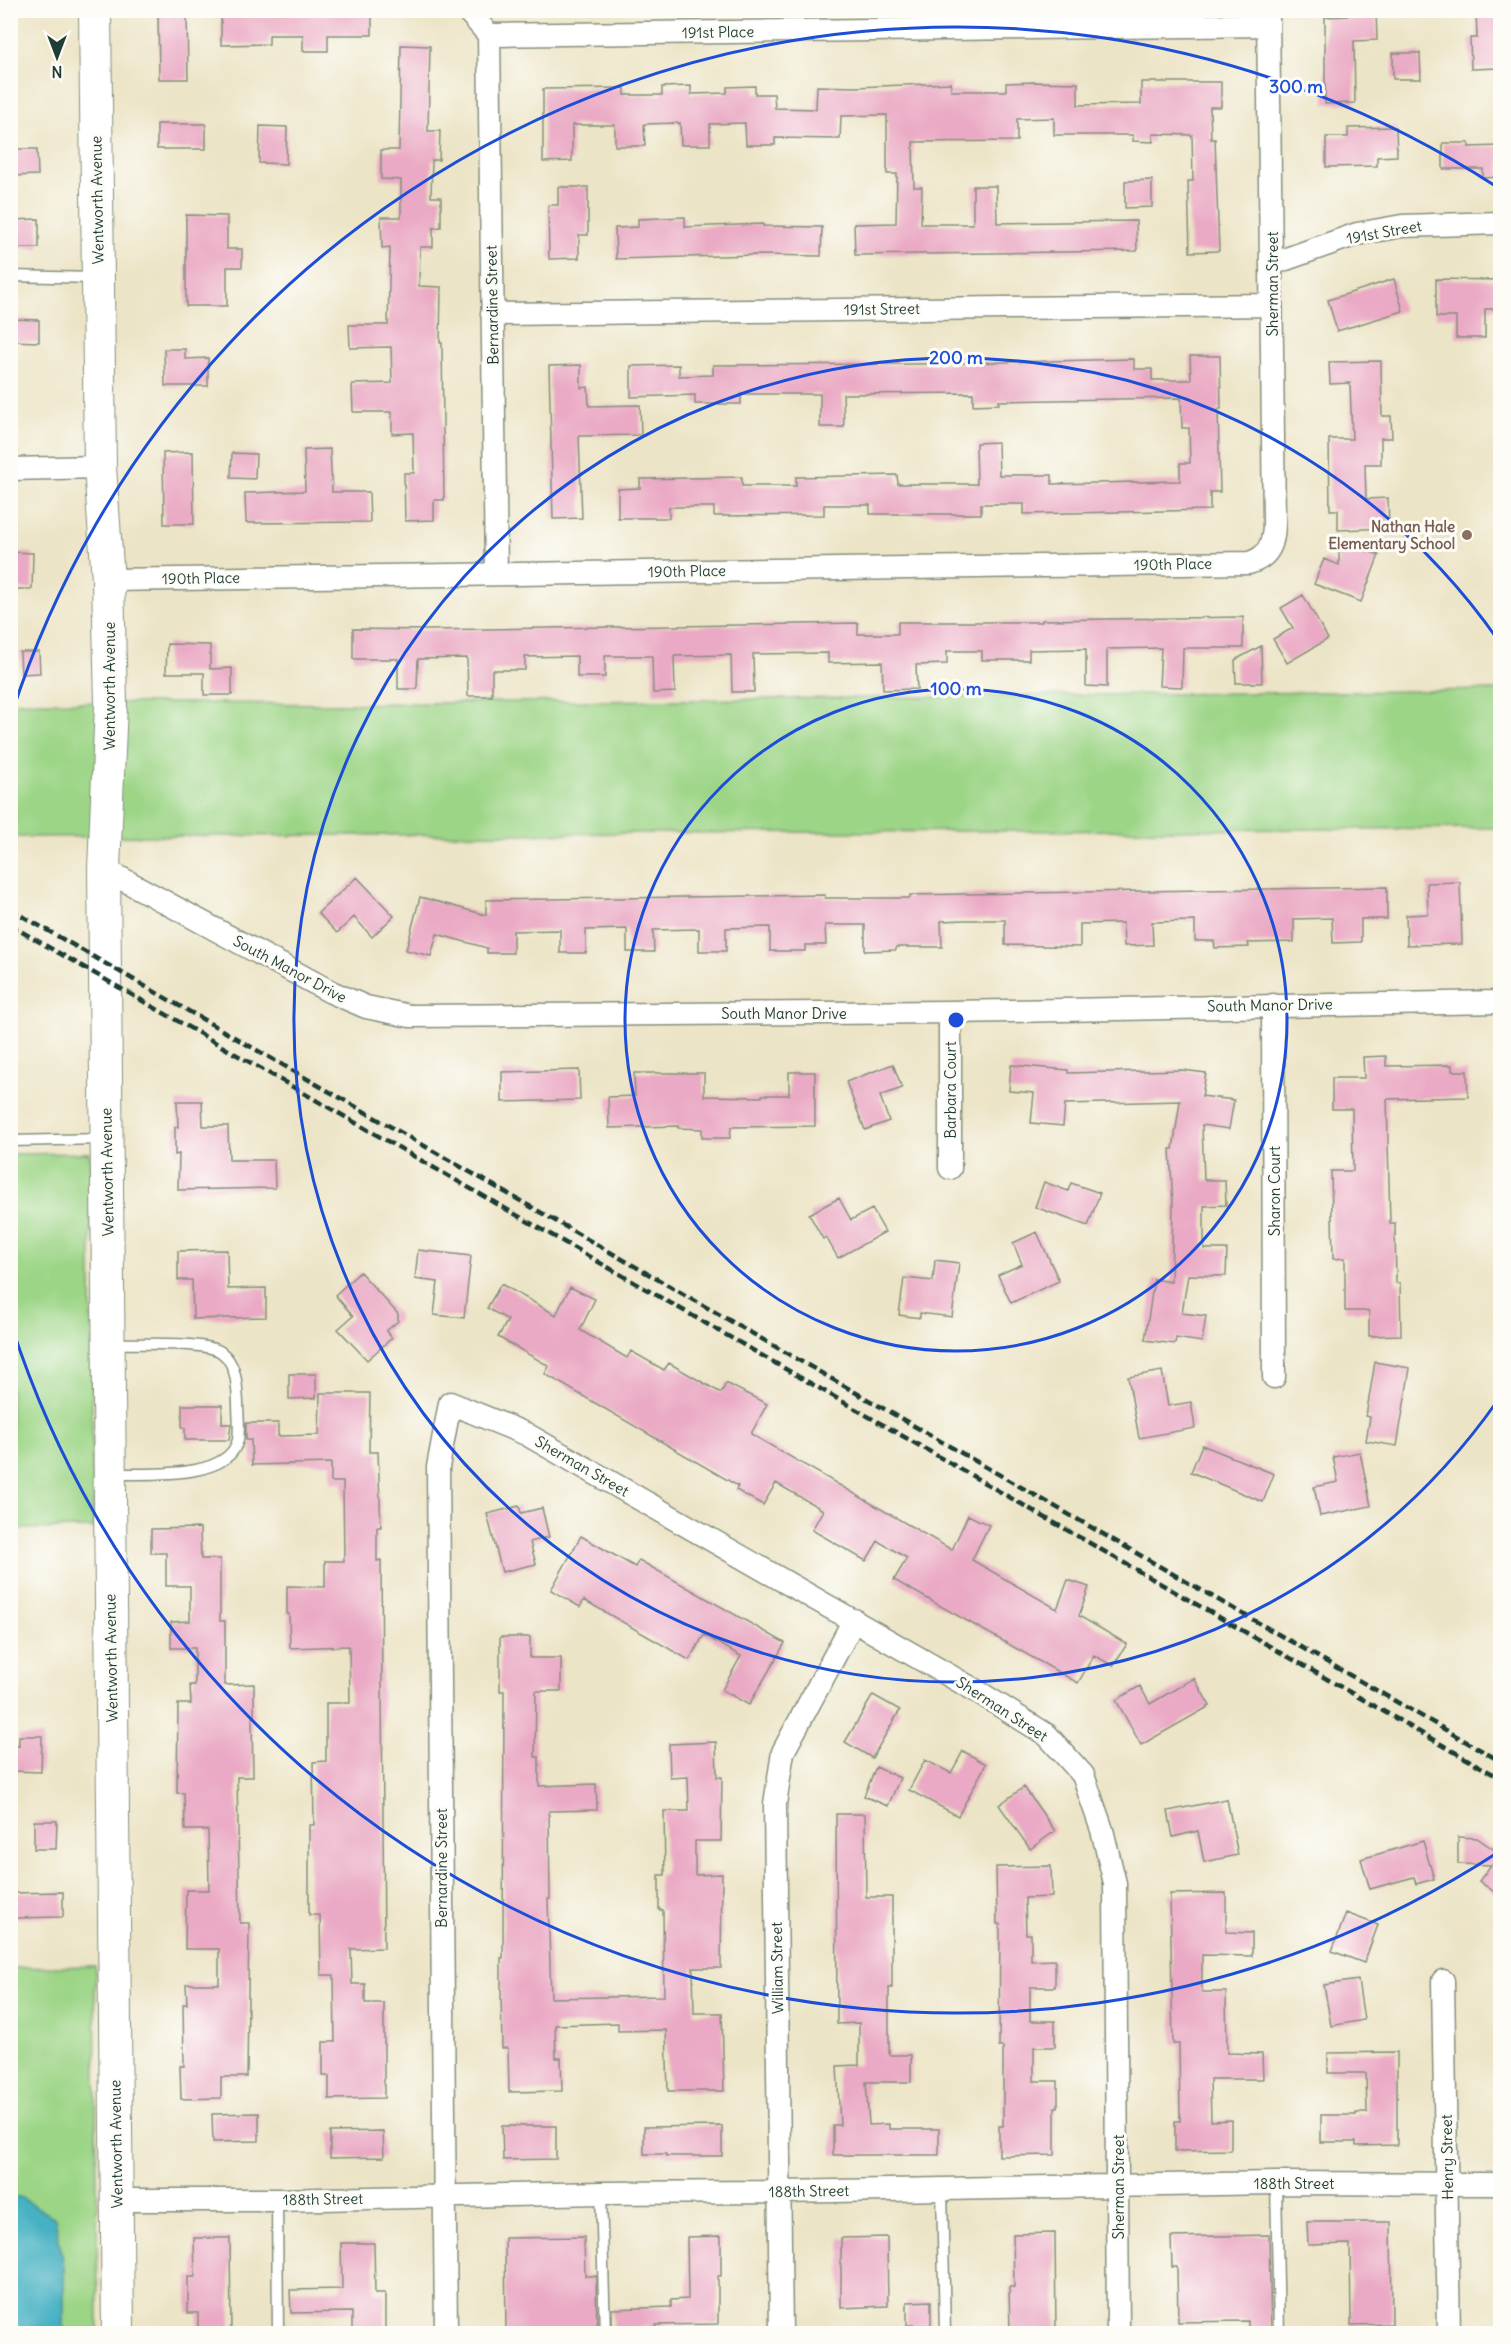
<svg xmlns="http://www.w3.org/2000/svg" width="1511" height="2344" font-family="Delius,sans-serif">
<rect width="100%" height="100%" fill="#fdfcf7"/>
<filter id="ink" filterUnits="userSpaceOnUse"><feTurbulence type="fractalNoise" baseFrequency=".0167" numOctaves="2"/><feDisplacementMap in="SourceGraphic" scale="12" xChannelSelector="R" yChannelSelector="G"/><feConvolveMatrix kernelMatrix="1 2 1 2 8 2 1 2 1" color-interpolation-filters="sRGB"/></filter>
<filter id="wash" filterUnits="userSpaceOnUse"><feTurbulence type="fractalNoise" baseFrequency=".008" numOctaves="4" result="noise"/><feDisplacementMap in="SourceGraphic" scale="24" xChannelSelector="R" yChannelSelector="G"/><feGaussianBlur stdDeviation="1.35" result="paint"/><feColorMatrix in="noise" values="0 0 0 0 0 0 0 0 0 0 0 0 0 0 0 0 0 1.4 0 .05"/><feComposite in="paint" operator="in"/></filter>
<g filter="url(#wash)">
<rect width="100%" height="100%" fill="#ece4c6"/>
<path fill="#9dd587" stroke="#5e895e" stroke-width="1.5" d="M1500 690V828L11 837V702L345 704Z
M90 1153 93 1528 11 1529V1154Z
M95 1966 98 2333H11L10 1968Z"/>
<path fill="#45b1c3" stroke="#32777c" stroke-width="1.5" d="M11 2197H20L55 2218 64 2266V2333H11Z"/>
<g id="blocks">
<path fill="#eaa9c4" d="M158 10H187L188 79H159Z
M239 10H372V35H328V51H303V35H269V44L221 45V16L239 15Z
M1347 10H1376L1377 40 1354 41 1355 103 1325 104V17L1347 16Z
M1476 10H1500V68L1471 69 1470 38H1477Z
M401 45 430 46 428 131H440L439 160H432L431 197H441V227L433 228V247H420L419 286 441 287 440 343H442L444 500H434V520L405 521 404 473H414L413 433 392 434V412H353L352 384 392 383 391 347 350 348 349 325H388L390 247 382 248 381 217H401V180L381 179V150H399Z
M1393 53H1420L1421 79H1393Z
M1034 82 1078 83V105L1141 104V82H1221V107H1210L1211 139H1215L1219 251 1190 252 1188 181H1193L1192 135 1153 134V142L1133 141V135H1054V118L1017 119V141L913 142 914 187H922L921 224H973V186H996L997 223 1136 221 1137 251 855 255 854 224 896 223 897 174H887V115L841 116 840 139 775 138V145H746L745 123 710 124V145H681L680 123 644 124 645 146H615V125H572V161L543 162V89L625 88V95H662V87L691 86V94L727 93V87L755 86V94H774L775 108 816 109 817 86 856 87 951 83V91H1006V83Z
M157 124H206V149H157Z
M260 126 287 127 286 164 259 163Z
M1396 127 1397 156 1377 157V166L1326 167V137H1348V128Z
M1443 143H1469V147L1500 146V177L1483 178V169H1443Z
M10 149H37L38 175 10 176Z
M1152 180V207L1125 208V181Z
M558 187H588V235H579V258L549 259 548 205H558Z
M186 215 227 216V249H242V267H227V306H186Z
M685 217V227L763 224V226L822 227 821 256 755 255 616 259 615 228 638 227V219Z
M39 219V248H10V220Z
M1394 279 1403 311 1337 331 1328 300Z
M1436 279 1500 280V309H1485V338H1456V317H1436Z
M10 319 39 320V342L10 341Z
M164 349H185V359L208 358V386H165Z
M1190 356H1220L1221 409H1218L1220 492H1210V510L1024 514V504H981V514H870V505H824V515L714 516V507H669V518H618V489L640 488V479L742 477V486H796V477L897 475 898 484H977L976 443 998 442 999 475H1052V484L1180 481V463H1190L1189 428H1182L1181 398 998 401 999 404 973 405V393L843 394 844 427H820V394H741V404H695V395L631 397V366L679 365V376L713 375V365L919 364 1134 359V369H1152V380H1191Z
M1381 361 1382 416H1391L1392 438H1381V464H1365L1366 499 1388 498 1389 528 1338 530V510H1330L1329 439H1352L1350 383 1330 384 1329 362Z
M581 365V388L588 387 589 406 640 405 641 435 579 436 582 518 553 519 549 366Z
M330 449 332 492H369L370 522 246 523 245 493 305 491 304 450Z
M193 452 194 524H164L163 453Z
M232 453 256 454 255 479 231 478Z
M1339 540 1379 555 1361 602 1314 584 1324 559 1339 565Z
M10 552 33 553 32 589H10Z
M1303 595 1328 639 1287 663 1273 639 1293 628 1281 608Z
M1243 617V648H1183L1182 687 1159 686 1161 648 1107 649V687L1086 686V649L1029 650V660H982V651H947V664L916 665 917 689 883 690 882 662 828 663V653L753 654 754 692H732L731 655 674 656 675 692 653 693 652 656H605V677H577V656L525 657V670H492V696H468L467 658 418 659 417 689H398V659H353V629L430 630 858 623V634H898V622H1042V620Z
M167 644 210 645V669L232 668V695H204V673H166Z
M1261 646 1262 683H1236L1235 660Z
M20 652H39L40 673 21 674Z
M357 877 394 916 372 937 354 917 337 933 318 913Z
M1460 882 1462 944 1407 945 1406 915 1428 914 1427 883Z
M1387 887V919H1361V942L1333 943 1332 918 1294 919V942L1248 943 1249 947 1215 948 1214 941H1195V921L1152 922 1153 945 1124 946 1123 923 1080 924V947L1005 945V920H965L941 921 942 947H896V950L865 951V925H825L826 945H805V951H770V927L726 928V951H699V929L653 930 654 952H627V929L586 930V953H560V930L513 931V953H487V948L437 934 431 956 406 950 420 897 486 915V900L825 895V898H910V895Z
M1386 1056V1066L1452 1065V1071H1467L1468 1097 1387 1099 1390 1223H1395L1396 1283H1400L1401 1335 1369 1336V1311H1345V1258L1333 1259 1331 1171H1353L1352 1109H1332V1078H1364L1363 1057Z
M893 1064 902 1088 880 1096 889 1121 865 1130 846 1082Z
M1011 1065 1068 1070V1073L1182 1070 1206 1073 1202 1096 1234 1100 1229 1129 1202 1125 1204 1180H1225L1226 1205 1204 1206V1249H1227L1226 1276 1188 1275 1182 1313 1206 1316 1202 1342 1176 1338 1175 1344 1145 1340 1154 1279 1171 1282 1173 1206 1170 1149H1173L1180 1101 1065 1104 1063 1126 1031 1123 1034 1093 1009 1091Z
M579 1070 580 1100 502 1102V1072Z
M789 1072H815V1126L731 1127 730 1138H702V1129L678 1128V1126L609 1128 608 1097 635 1096 634 1073H704V1096L762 1097V1095H789Z
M177 1101H202L203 1126H228L229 1160H274L275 1188 178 1190 179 1154 175 1155V1127H178Z
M1044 1182 1068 1191 1071 1183 1100 1193 1088 1226 1035 1207Z
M839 1198 851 1220 872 1209 885 1232 838 1258 826 1237 823 1239 809 1214Z
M1037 1232 1059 1281 1011 1303 998 1275 1022 1264 1013 1243Z
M227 1250 228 1289 266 1288V1317L193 1319 192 1280H178V1251Z
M418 1250 471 1256 464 1318 434 1315 438 1282 415 1279Z
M935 1260 959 1263 952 1317 920 1313V1318L899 1315 904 1278 933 1281Z
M360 1272 398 1314V1321L386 1331 392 1338 367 1360 338 1329 353 1316 335 1295Z
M501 1284 556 1315 570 1287 595 1299 580 1330 627 1358 631 1351 664 1370 669 1363 721 1393 726 1383 767 1404 751 1434 952 1550 968 1515 989 1525 972 1560 1057 1609 1068 1580 1089 1587 1079 1616 1127 1644 1113 1666 1094 1655 1078 1683 894 1580 907 1558 878 1541 866 1561 812 1530 823 1510 776 1483 763 1505 736 1490 738 1486 545 1374 549 1366 498 1337 508 1320 487 1308Z
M1375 1362 1410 1368 1397 1446 1366 1441 1370 1417 1366 1416Z
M1162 1371 1168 1406 1191 1402 1195 1428 1139 1438 1128 1377Z
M289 1374H316V1398L289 1399Z
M320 1393H370L369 1452H378L381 1527H377V1561L381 1560 384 1948 351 1949 352 1984H365V2003H384V2098L329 2099V2076H323V2042H335L334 1975H321L320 1915H309V1825H314L313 1762 326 1761V1703H350L349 1646 290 1648 289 1614H287V1586L325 1587V1561H344L343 1482H331V1463L252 1465 251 1440H246V1423H278V1436L319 1435Z
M182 1405H222V1424H231L229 1440H185V1428H182Z
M1202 1445 1274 1474 1263 1502 1191 1472Z
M1360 1452 1371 1506 1320 1516 1314 1487 1338 1482 1333 1457Z
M519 1506 521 1513 542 1508 549 1537 530 1542 536 1564 502 1572 487 1514Z
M200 1528 201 1559H220V1621H225V1685L254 1684V1718H252L253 1777H237L240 1923H249L247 2077H221V2098L181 2099 180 2066H184L183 2004H187L186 1984H219V1949H185L186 1890H209L208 1830H185L184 1793H177L178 1704H191L190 1685H195V1648H171V1622L190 1621V1586H166V1553H151V1529Z
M581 1536 635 1567 639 1560 785 1643 749 1705 722 1690 741 1656 704 1635 689 1660 584 1600 580 1607 551 1590Z
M500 1637H530V1658H561V1691H536L535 1757H539V1786L596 1784 597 1810 549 1811 550 1899H548L551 1998 664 1996 663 1910H659V1875H665L664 1811H689L688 1777 670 1778 669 1744 716 1742 717 1777H722L721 1841H695V1875L722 1874 721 1968H693L694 2013H722L724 2091H668L666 2030 618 2031V2023L555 2025 556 2058H561L562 2091 509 2092 508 2048H502L501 1991V1958H503L504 1691H500Z
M1194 1678 1210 1706 1141 1745 1116 1700 1140 1686 1150 1704Z
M873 1695 900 1710 872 1758 845 1742Z
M19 1736H42L41 1772 10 1771V1746H19Z
M963 1751 986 1764 958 1816 909 1790 925 1760 951 1773Z
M876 1767 900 1778 888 1806 864 1796Z
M1024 1787 1055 1831 1030 1849 999 1805Z
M1227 1799 1238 1855 1204 1862 1198 1831 1173 1837 1168 1811Z
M836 1814H865L866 1897H892V1988H889V2055H911V2082H866L869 2125 889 2124V2129H939V2155H833V2125H840L837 2066 859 2065V2023L837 2024Z
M34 1821H57L56 1849H34Z
M1458 1837 1477 1838 1499 1853 1500 1851V1896L1479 1881 1491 1865 1458 1864Z
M1423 1841 1434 1879 1416 1884 1414 1877 1370 1889 1361 1859Z
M1051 1866 1052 1897 1025 1898 1026 1934H1031V1961L1055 1960V1987H1030V2021H1055V2047H1034V2081H1058V2107H1055V2155L999 2156V2126H1003V2047H999L1000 1924H997L996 1867Z
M63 1892V1917L12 1918 11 1893Z
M1226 1893V1932L1252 1933V1956L1202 1955V1992H1226L1227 2053 1262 2054 1263 2079H1210L1211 2121 1231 2120V2150L1175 2151V2121H1180L1179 2044H1173L1170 1894Z
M1346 1913 1378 1925 1364 1963 1332 1951Z
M1358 1980 1364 2020 1331 2026 1324 1985Z
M1397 2052V2145L1356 2146V2142H1321V2115H1356V2113H1367L1366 2073H1328V2053Z
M259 2113V2141L213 2142 212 2114Z
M502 2126H556V2159L503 2160Z
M722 2126V2156H666V2154H644V2127Z
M383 2131 384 2157 330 2158V2132Z
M1307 2222H1391L1392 2324 1351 2325 1350 2244 1308 2245Z
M1055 2233 1056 2334H1010L1009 2287H1014L1013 2234Z
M1269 2235 1271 2334H1248V2321L1178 2322 1177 2267H1172L1171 2237Z
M721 2236V2276H718V2324L656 2325V2327L612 2329V2309L671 2307V2300L688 2299 687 2237Z
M584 2237 585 2276H596L597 2334H506L505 2238Z
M887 2237 888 2306 841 2308V2238Z
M194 2238H230L231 2334H198V2313H188V2277H195Z
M341 2243H374L375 2293H385V2330L352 2331V2312L291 2313 290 2290 342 2289Z
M931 2301V2325H907V2302Z"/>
</g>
</g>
<g filter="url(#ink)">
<use href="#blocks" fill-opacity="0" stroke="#86907d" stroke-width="1.5"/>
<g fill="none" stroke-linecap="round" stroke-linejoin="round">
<g stroke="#86907d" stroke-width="13">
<path id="lane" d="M10 276 95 278
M10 1141 103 1139
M112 1344C134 1344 206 1341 221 1352 237 1364 237 1386 238 1403 238 1415 240 1428 238 1440 228 1481 144 1473 112 1474
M1276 2183 1279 2334
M942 2188 945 2334
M601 2193 605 2334
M277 2200 278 2334"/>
</g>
<g stroke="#86907d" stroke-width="25">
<path id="street" d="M467 10 489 35 1268 25
M489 35 496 574
M1272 264 1357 234 1402 226 1500 223
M492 314 1271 305
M10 469 100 467
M108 580 1249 563C1270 557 1274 542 1274 522L1268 10
M104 869 331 992 366 1007 410 1016 950 1012 1500 1002
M1273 1005 1274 1377
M950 1168V1012
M1443 1981 1449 2334
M117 2200H277L601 2193 780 2192 1276 2183 1500 2184
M446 2334 438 1467 450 1403 526 1434 980 1693 1047 1735 1083 1775 1102 1830 1115 1883 1118 2334
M781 2334 775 1804 783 1752 854 1620"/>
</g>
<g stroke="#86907d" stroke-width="34">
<path id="secondary" d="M95 10 100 467 108 580 111 704 104 869 118 2334"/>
</g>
<use href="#lane" stroke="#fff" stroke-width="10"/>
<use href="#street" stroke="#fff" stroke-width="22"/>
<use href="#secondary" stroke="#fff" stroke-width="32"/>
<path stroke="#1f3d34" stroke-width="4.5" stroke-dasharray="9 4.5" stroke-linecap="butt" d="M10 909 1500 1761
M10 925 1500 1778"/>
</g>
</g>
<g fill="none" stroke="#1d4ed8" stroke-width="3">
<circle cx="956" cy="1020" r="331"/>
<path d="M1498 1400A662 662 0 1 1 1498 640"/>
<path d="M1497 1853A993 993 0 0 1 12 1327M12 713A993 993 0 0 1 1497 187"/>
</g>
<circle fill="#8d6e63" stroke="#fdfcf7" stroke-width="2" cx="1467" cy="535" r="6"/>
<g text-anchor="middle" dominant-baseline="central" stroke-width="6" stroke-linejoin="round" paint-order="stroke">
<g font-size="15" fill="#1f3d34" stroke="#fdfcf7">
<text transform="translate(718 32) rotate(-1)">191st Place</text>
<text transform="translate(97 200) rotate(-91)">Wentworth Avenue</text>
<text transform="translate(1384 232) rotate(-10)">191st Street</text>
<text transform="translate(1272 284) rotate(-90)">Sherman Street</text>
<text transform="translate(492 305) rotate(-91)">Bernardine Street</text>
<text transform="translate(882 309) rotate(-1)">191st Street</text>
<text transform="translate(1173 564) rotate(-1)">190th Place</text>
<text transform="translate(687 571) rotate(-1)">190th Place</text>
<text transform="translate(201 578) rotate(-1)">190th Place</text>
<text transform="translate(109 686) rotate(-90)">Wentworth Avenue</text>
<text transform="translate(290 969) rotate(28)">South Manor Drive</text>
<text transform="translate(1270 1005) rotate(-1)">South Manor Drive</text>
<text x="784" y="1013">South Manor Drive</text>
<text transform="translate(950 1090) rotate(-90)">Barbara Court</text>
<text transform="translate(107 1172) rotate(-91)">Wentworth Avenue</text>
<text transform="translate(1274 1191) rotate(-90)">Sharon Court</text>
<text transform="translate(582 1466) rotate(30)">Sherman Street</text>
<text transform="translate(111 1658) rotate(-91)">Wentworth Avenue</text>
<text transform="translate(1002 1709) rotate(33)">Sherman Street</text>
<text transform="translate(441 1868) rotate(-90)">Bernardine Street</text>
<text transform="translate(777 1968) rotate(-91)">William Street</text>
<text transform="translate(116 2144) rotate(-91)">Wentworth Avenue</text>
<text transform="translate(1447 2157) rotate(-91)">Henry Street</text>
<text x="1294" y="2183">188th Street</text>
<text transform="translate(1118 2187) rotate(-90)">Sherman Street</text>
<text transform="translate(809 2191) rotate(-1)">188th Street</text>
<text transform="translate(323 2199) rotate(-1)">188th Street</text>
</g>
<g font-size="15" font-weight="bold" fill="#785e54" stroke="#fdfcf7" text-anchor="end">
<text x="1455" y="526">Nathan Hale<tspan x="1455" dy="17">Elementary School</tspan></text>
</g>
</g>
<circle cx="956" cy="1020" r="9" fill="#1d4ed8" stroke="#fdfcf7" stroke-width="3"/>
<g font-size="18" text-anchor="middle" font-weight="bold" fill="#1d4ed8" stroke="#fdfcf7" stroke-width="6" stroke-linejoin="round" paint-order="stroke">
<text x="1296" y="93">300 m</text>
<text x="956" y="364">200 m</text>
<text x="956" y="695">100 m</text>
</g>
<rect width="1511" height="2344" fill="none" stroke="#fdfcf7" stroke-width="36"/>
<g transform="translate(57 57) rotate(180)" stroke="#fdfcf7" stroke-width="4.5" paint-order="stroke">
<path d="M0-4.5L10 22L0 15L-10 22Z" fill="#1f3d34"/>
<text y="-9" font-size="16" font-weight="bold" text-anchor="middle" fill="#1f3d34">N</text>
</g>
</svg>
